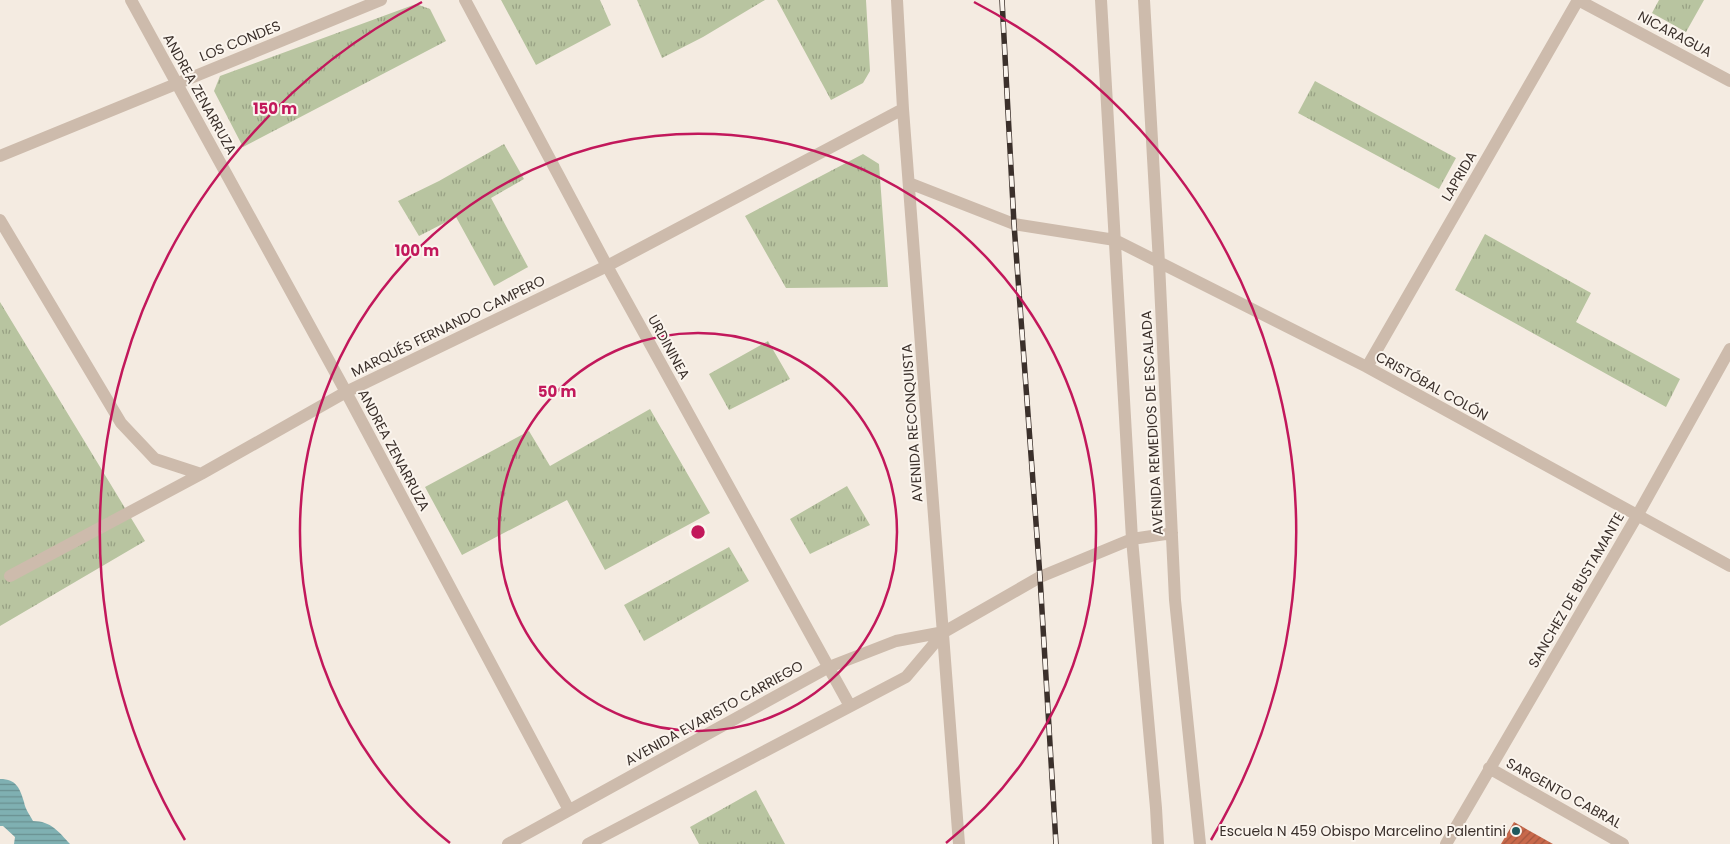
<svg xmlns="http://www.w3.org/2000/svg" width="1730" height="844" font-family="Poppins,sans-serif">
<defs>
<pattern id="grass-tufts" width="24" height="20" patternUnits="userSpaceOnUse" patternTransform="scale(1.25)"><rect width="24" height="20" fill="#b8c4a0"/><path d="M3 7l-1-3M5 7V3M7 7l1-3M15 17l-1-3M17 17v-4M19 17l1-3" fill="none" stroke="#97a083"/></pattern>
<pattern id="water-rules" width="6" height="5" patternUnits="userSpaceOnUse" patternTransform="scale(1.25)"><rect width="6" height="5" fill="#7fb0b2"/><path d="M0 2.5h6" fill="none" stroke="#699091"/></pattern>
<pattern id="building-hatch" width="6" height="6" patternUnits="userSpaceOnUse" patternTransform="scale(1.25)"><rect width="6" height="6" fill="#c8694b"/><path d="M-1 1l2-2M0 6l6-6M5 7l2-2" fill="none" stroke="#a4573f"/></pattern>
</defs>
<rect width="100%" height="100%" fill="#f4ebe1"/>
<path fill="url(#grass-tufts)" d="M501 0H600L611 25 536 65Z
M637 0H765L703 37 662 58Z
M777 0H866L870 71 863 83 831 100Z
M1659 0H1704L1686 32 1652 13Z
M416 4 430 9 446 41 243 147 214 91 220 76Z
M1315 81 1456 158 1439 189 1298 113Z
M504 144 524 179 491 198 528 267 494 286 456 217 419 236 398 201 439 181Z
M863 154 879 164 888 287 786 288 745 216Z
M1485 234 1591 293 1576 322 1680 379 1666 407 1455 290Z
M0 302 145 541 0 626Z
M768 341 790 379 729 410 709 374Z
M650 409 710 513 605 570 567 500 462 555 425 487 529 431 550 466Z
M847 486 870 525 810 554 790 519Z
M729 547 749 581 644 641 624 605Z
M756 790 785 844H699L690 827Z"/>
<path fill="url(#water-rules)" d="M0 779C17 779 20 789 24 802 25 809 30 815 33 821 51 821 59 832 70 844H14L15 837 3 826H0Z"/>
<path fill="url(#building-hatch)" d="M1514 822 1553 844H1501Z"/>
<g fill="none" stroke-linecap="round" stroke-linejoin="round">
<path stroke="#cdbbac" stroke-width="12" d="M131 0 346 392 569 810
M465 0 607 266 850 706
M897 0 903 109 959 844
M1101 0 1132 539 1156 808 1158 844
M1144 0 1159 263 1175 600 1200 844
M1578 0 1730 81
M0 156 381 0
M909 183 1014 224 1115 240 1367 367 1730 566
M0 220 121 423 155 459 201 474
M1367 367 1578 0
M10 576 201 474 346 392 607 266 903 109
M1489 768 1623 844
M508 844 829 667 896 641 944 632 1040 577 1132 539 1172 533
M588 844 906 677 944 632
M1446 844 1637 516 1730 349"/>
<g stroke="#3b302b" stroke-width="5.5">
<path id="rail" d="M1002 0 1014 224 1040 577 1056 844"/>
</g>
<use href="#rail" stroke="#fbf5ee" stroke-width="4" stroke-dasharray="11" stroke-linecap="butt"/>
</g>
<g fill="none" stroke="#c2185b" stroke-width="2.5">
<circle cx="698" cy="532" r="199"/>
<path d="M450 843A398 398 0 1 1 946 843"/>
<path d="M185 840A598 598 0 0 1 422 2M974 2A598 598 0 0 1 1211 840"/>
</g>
<circle fill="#1f5a5e" stroke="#fbf5ee" stroke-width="2" cx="1516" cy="831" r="5"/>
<g text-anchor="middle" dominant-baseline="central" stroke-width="4" stroke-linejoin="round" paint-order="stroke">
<g font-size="14" fill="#3b302b" stroke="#fbf5ee">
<text transform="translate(1675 34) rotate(28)">NICARAGUA</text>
<text transform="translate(240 41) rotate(-22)">LOS CONDES</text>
<text transform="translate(200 94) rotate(61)">ANDREA ZENARRUZA</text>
<text transform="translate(1459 176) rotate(-60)">LAPRIDA</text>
<text transform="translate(448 326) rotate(-26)">MARQUÉS FERNANDO CAMPERO</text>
<text transform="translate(669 347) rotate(61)">URDININEA</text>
<text transform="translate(1432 386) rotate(29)">CRISTÓBAL COLÓN</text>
<text transform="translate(912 423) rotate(-94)">AVENIDA RECONQUISTA</text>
<text transform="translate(1152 423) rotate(-93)">AVENIDA REMEDIOS DE ESCALADA</text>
<text transform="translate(394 450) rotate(62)">ANDREA ZENARRUZA</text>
<text transform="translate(1576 590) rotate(-60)">SANCHEZ DE BUSTAMANTE</text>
<text transform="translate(714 713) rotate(-29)">AVENIDA EVARISTO CARRIEGO</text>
<text transform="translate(1564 793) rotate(29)">SARGENTO CABRAL</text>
</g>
<g font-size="14" fill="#3b302b" stroke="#fbf5ee" text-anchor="end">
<text x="1506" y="831">Escuela N 459 Obispo Marcelino Palentini</text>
</g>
</g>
<circle cx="698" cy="532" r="8" fill="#c2185b" stroke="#fbf5ee" stroke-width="2.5"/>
<g font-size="15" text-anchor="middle" font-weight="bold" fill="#c2185b" stroke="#fbf5ee" stroke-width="4" stroke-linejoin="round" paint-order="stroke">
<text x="275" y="114">150 m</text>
<text x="417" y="256">100 m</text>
<text x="557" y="397">50 m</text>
</g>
</svg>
